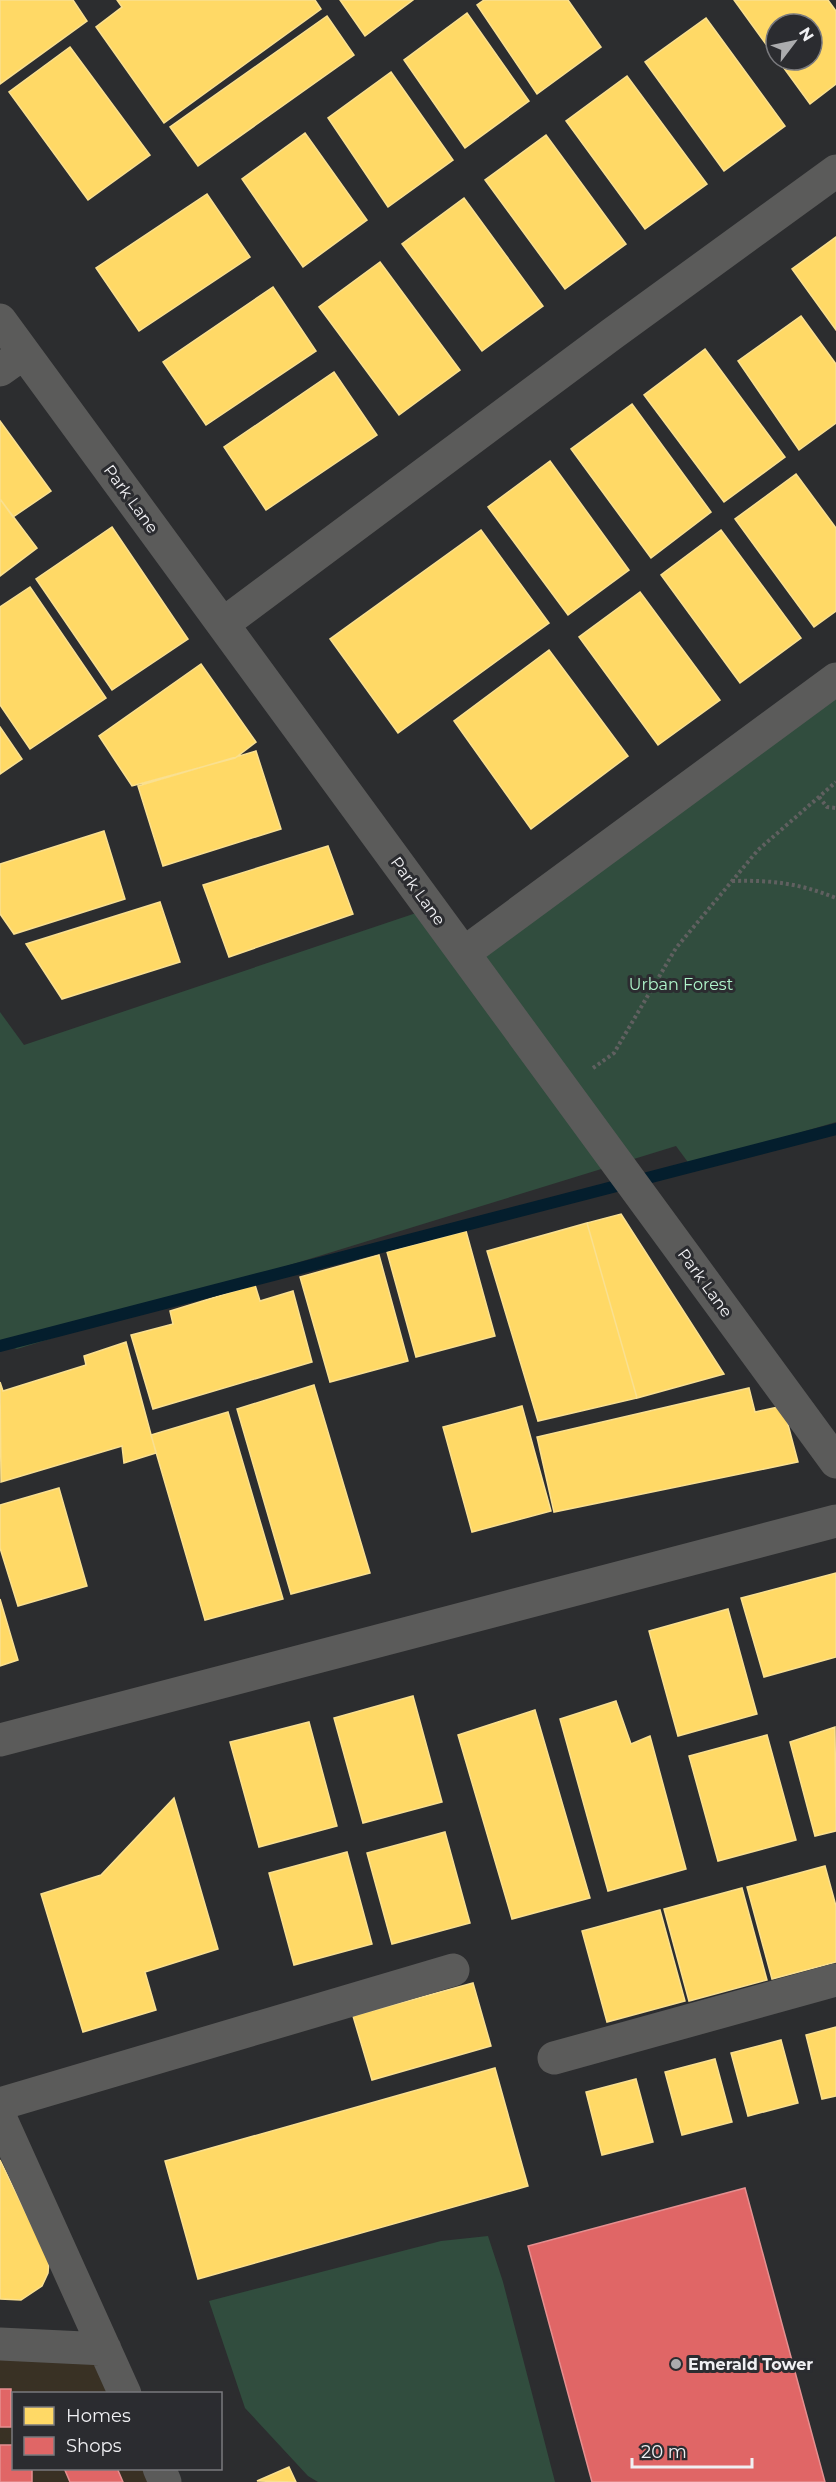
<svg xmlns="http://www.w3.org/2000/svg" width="836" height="2482" font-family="Montserrat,sans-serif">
<rect width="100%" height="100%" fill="#2c2d2f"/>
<path fill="#393124" d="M0 2340 103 2344 126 2393 14 2394V2468L160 2469 166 2482H0Z"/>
<path fill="#314d3e" d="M836 679V1122L690 1165 676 1146 17 1349 0 1343V1012L24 1045 431 908 463 953Z
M488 2236 503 2282 555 2482H318L308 2476 245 2408 209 2301 441 2241Z"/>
<path fill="#ffd966" stroke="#fae090" stroke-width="1.5" d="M0 0H73L87 21 0 84Z
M117 0H315L321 9 164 123 96 27 122 7Z
M340 0H413L365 36Z
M484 0H568L601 47 537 94 477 5Z
M734 0H828L836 11V84L810 104 778 60H812V24H776V58Z
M467 13 529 101 465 148 404 60Z
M327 16 354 55 198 166 170 127Z
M706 18 785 126 724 171 645 62Z
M70 47 150 155 88 200 9 92Z
M391 72 453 160 388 207 328 118Z
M627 76 707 184 645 229 566 121Z
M305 133 367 220 303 267 242 179Z
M546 135 626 244 565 289 485 180Z
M207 194 250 257 139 331 96 268Z
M464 198 543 306 482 351 402 244Z
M836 237V330L792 269Z
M380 262 460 370 399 415 319 307Z
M273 287 316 351 206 425 163 362Z
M801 316 836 364V423L799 450 738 361Z
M705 349 785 457 724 502 644 395Z
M334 372 377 435 266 510 224 447Z
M632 404 711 512 651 558 571 449Z
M0 421 51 491 13 517 0 499Z
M550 461 629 570 568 615 488 507Z
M796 474 836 528V611L814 627 735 519Z
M0 499 37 548 0 576Z
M112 527 188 639 112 690 36 579Z
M481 530 549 623 398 733 330 639Z
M721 530 801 638 740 683 661 575Z
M30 587 106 698 30 749 0 705V607Z
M640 592 720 700 658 745 579 637Z
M549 650 628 756 531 829 454 721Z
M201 664 256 742 235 758 132 786 99 736Z
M0 727 22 759 0 774Z
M256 751 281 829 163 866 138 786Z
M104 831 125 899 14 934 0 914V864Z
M328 846 353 914 229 957 203 885Z
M160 902 180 962 62 999 26 944Z
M621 1214 724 1374 637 1398 587 1223Z
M587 1223 637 1398 538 1421 487 1251Z
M466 1231 495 1336 416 1357 387 1252Z
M379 1255 408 1361 330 1382 300 1277Z
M255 1285 260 1301 293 1291 312 1362 153 1409 131 1335 173 1324 170 1311Z
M126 1342 156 1453 124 1463 122 1446 1 1482 0 1382 3 1391 86 1365 84 1356Z
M314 1385 370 1573 291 1594 237 1409Z
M749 1388 755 1412 783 1406 798 1462 554 1512 537 1437Z
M522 1406 551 1511 472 1532 443 1427Z
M228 1412 283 1599 205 1620 151 1435Z
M59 1488 87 1586 18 1606 0 1548V1505Z
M836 1573V1657L764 1677 741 1598Z
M0 1599 18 1660 0 1666Z
M728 1609 757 1714 678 1736 649 1631Z
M413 1696 442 1802 363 1823 334 1718Z
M616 1701 631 1744 650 1736 686 1869 608 1891 560 1719Z
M535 1710 590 1898 512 1919 458 1735Z
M309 1722 337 1826 259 1847 230 1742Z
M835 1727 836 1831 815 1836 790 1742Z
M767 1735 796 1840 718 1861 689 1756Z
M174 1798 218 1949 145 1972 156 2010 83 2032 41 1894 101 1875Z
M445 1832 470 1923 392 1944 367 1853Z
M347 1852 372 1944 294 1965 269 1873Z
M825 1866 836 1906V1962L772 1979 747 1887Z
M742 1888 767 1980 689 2001 664 1909Z
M660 1910 685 2001 607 2022 582 1931Z
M473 1983 491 2046 372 2080 353 2016Z
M836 2027V2096L822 2099 806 2035Z
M781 2040 798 2103 748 2116 731 2053Z
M715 2059 732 2122 682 2135 665 2072Z
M495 2068 528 2186 198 2279 165 2161Z
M636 2079 653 2142 602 2155 586 2092Z
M0 2160 49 2261 48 2273 42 2286 21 2300 0 2299Z
M714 2212 744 2231 809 2477 791 2482H617L556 2254Z
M289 2467 296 2482 257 2481Z"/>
<path fill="#e06666" stroke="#e58f90" stroke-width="1.5" d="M745 2188 825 2482H592L528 2246Z
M0 2389H11V2427H0Z
M0 2445H14V2468H32V2482H0Z
M64 2468H117L123 2482H70Z"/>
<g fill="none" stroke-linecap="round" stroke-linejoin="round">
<path stroke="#041e2d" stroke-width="12" d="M0 1346 836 1129"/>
<path stroke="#606060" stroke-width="4" stroke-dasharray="3 3" stroke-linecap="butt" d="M819 797 827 807 836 808
M732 881C772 880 798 883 836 898
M593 1068 614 1053 676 948 758 850 836 782"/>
<path stroke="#5b5b5a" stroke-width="33" d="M0 320 836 1462
M0 370 24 353
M223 624 612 334 836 171
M464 953 836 679
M0 1740 836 1521
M554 2058 836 1980
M0 2104 453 1970
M0 2117 125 2394
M0 2344 105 2349
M159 2468 165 2482"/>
</g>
<circle fill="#abacae" stroke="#2b2c30" stroke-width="2" cx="676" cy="2364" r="6"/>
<g text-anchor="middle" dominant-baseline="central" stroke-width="6" stroke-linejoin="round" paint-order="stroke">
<g font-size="16" fill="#f0f0f3" stroke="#2b2c30">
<text transform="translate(131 499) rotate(54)">Park Lane</text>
<text transform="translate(418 891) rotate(54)">Park Lane</text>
<text transform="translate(705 1283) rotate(54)">Park Lane</text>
</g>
<g font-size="16" fill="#aff5cb" stroke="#2b2c30">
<text x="681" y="984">Urban Forest</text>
</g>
<g font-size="16" font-weight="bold" fill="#f0f0f3" stroke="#2b2c30" text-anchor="start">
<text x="688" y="2364">Emerald Tower</text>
</g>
</g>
<rect x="12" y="2392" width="210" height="78" fill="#2b2c30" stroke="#7a7a7e" stroke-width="1.5"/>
<rect x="24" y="2407" width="30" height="18" fill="#ffd966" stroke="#7a7a7e" stroke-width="1.5"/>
<text x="66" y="2422" font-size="18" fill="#f0f0f3">Homes</text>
<rect x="24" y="2437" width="30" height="18" fill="#e06666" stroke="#7a7a7e" stroke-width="1.5"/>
<text x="66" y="2452" font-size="18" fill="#f0f0f3">Shops</text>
<g transform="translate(794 42) rotate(58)"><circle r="28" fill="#2b2c30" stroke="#7a7a7e" stroke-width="1.5"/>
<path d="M0-4.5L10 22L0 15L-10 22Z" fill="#abacae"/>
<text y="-9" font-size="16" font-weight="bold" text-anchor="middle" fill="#f0f0f3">N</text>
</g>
<path d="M632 2458v9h120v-9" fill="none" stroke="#f0f0f3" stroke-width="3"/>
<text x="641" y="2458" font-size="18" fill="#f0f0f3" stroke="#2b2c30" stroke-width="4.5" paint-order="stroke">20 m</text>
</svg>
